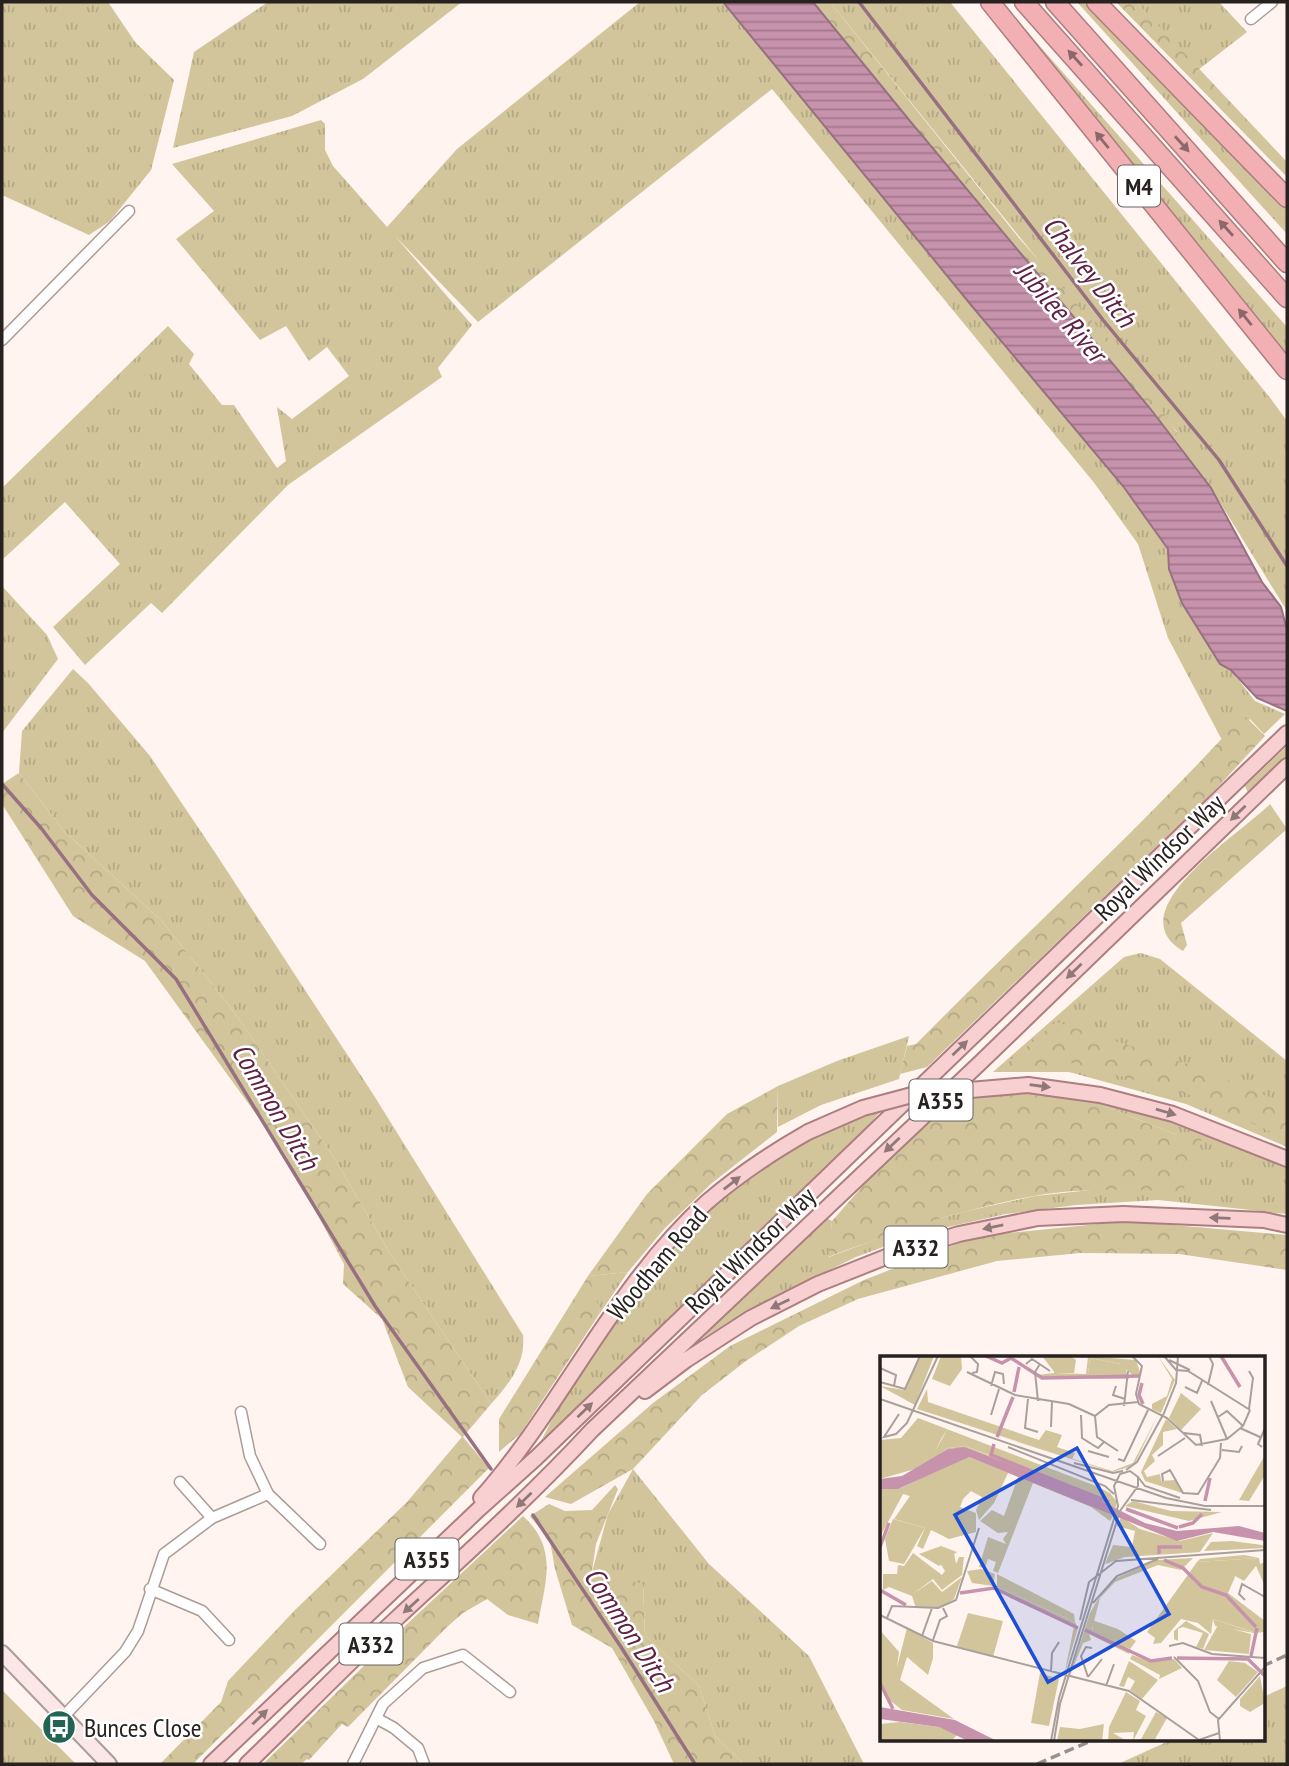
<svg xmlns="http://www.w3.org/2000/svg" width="1289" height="1766" font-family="'PT Sans Narrow',sans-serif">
<defs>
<pattern id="grass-tufts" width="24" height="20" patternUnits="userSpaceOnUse" patternTransform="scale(1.75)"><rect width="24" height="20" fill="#d2c59b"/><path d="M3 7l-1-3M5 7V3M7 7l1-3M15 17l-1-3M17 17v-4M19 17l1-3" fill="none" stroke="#b4a985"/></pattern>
<pattern id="forest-crowns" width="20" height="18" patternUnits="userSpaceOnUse" patternTransform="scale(1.75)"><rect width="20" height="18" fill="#d2c59b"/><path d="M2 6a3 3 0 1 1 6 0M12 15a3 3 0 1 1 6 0" fill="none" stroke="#b4a985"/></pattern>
<pattern id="water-rules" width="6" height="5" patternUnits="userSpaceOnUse" patternTransform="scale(1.75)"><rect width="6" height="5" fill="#c793ac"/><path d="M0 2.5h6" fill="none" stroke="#a2788b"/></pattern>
</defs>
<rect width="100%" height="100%" fill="#fff4f0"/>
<path fill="url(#grass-tufts)" d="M2 2H108L135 42 174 80 151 170 110 221 89 235 2 195Z
M268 2H462L363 79 292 116 173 148 194 52Z
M640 2H723L971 305 1123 486 1168 550 1169 569 1220 664 1231 670 1255 701 1285 714 1264 734 1250 719 1223 742 1168 638 1138 544 1095 484 772 89 478 322 395 236 472 325 438 368 442 377 288 485 162 613 151 603 85 665 53 627 120 564 65 502 2 560V488L168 326 194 354 189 364 222 405H234L277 468 286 461 277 407 292 419 349 376 327 347 309 361 286 326 260 340 176 239 214 211 172 164 321 120 325 124V150L333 166 387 227 457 149Z
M830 2H950L1271 399 1287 421V611L1211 488 1174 440 1177 432Z
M1001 2 1287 327V359Z
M1077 2H1084L1287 208V234Z
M1136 2H1219L1247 32 1198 70Z
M2 586 47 635 58 659 2 733Z
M73 669 88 683 150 756 216 854 373 1094 523 1335C526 1363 509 1384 491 1404L391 1255 333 1156 234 1012 162 921 65 832 19 773 22 731Z
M1287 746V760L1252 794 1248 793 1245 786Z
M1141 953 1160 959 1287 1061V1147L1186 1104 1069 1072H993L1124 957Z
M909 1036 899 1079 821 1105 778 1127V1086L837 1061Z
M1075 1094 1176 1119 1246 1146 1287 1166V1214L1158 1200 1076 1205 1006 1214 921 1233 856 1257 750 1309 690 1346 826 1218 832 1221 829 1257 903 1229 967 1211 1035 1196 1100 1189 1193 1135H1177Z
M884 1107 856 1141 539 1445 561 1402 654 1264 718 1197 808 1137Z
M628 1272 600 1313 588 1276Z
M633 1469 709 1564 809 1656 864 1764H744L715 1736 699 1686 645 1635 643 1585 592 1572 608 1514Z
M1287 1686V1764H1118L1171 1740H1263V1697Z
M2 1690 76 1764H2Z"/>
<path fill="url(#forest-crowns)" d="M813 2H830L1019 238 1115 347 1148 389 1177 433 1174 440Z
M1116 2H1136L1287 162V177Z
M1244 715 1265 736 1215 790 927 1067 900 1074 907 1046 916 1044C1025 934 1139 829 1244 715Z
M19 773 65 832 162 921 234 1012 333 1156 391 1255 491 1404 463 1437 489 1468 193 1764H160L221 1702 228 1681 295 1610 407 1502 462 1437 408 1387 382 1319 343 1284 344 1264 285 1154 145 961 73 916 2 804V784Z
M1270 804 1287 829 1181 923 1187 945 1183 951C1115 911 1243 832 1270 804Z
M1056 1022 1187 1064 1287 1104V1139L1190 1095 1072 1063 999 1070Z
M778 1086 777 1132 712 1183 665 1228 628 1272 589 1276 600 1313 520 1434 499 1452V1419L588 1276 647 1194 727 1114Z
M1031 1090 1075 1094 1177 1135H1193L1202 1140 1183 1191C1133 1190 1083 1187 1034 1196 963 1209 895 1232 828 1257L832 1221 875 1172 955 1096Z
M1128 1221 1287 1235V1270L1179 1254 1080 1253 997 1261 858 1299 799 1326 746 1361 702 1395 633 1469 571 1504 545 1497 653 1403 730 1346 864 1280 977 1236Z
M615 1485 618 1489 596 1544 592 1571 643 1584 645 1635 699 1686 715 1736 744 1764H674L654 1721 612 1648 572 1625 555 1569 550 1541 530 1516 549 1504 565 1511 592 1510Z
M523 1516C559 1549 545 1582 538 1624L508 1615 487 1599 463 1613 447 1627 348 1727 342 1724 309 1760 307 1759 301 1764H263L407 1624Z"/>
<path fill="url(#water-rules)" stroke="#977182" stroke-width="2" d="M723 2H813L910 121 1149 407 1211 488 1262 582 1281 607 1287 630V711L1257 698 1231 670 1220 664 1182 603 1169 569 1168 549 1123 486 971 305Z"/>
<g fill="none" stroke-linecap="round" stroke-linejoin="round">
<path stroke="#977182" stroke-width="3.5" d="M859 2 1103 320 1219 460 1287 566
M2 784 41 828 92 895 176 979 375 1306 491 1469
M533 1515 621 1647 695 1764"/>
<g stroke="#ac9c96" stroke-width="13">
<path id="street" d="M1251 19 1272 2
M2 340 129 211
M241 1412 250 1456 268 1494 320 1544
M180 1482 212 1518
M150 1589 202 1611 229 1640
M64 1716 125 1652 138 1631 164 1554 212 1518 268 1494
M376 1718 394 1728 418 1748 424 1764
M353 1764 383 1704 423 1668 463 1655 510 1692"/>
</g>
<g stroke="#ac9c96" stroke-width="18">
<path id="secondary" d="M2 1653 109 1764"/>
</g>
<g stroke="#ac7e80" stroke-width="18">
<path id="primary" d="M1100 1095 1173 1114 1287 1159
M645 1391 686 1360 751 1318 818 1284 891 1255 959 1234 1038 1218 1123 1214 1264 1220 1287 1225
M481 1498C563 1405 614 1286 707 1202 738 1175 773 1152 808 1132
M211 1764 479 1509 536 1458 1287 733
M247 1764C297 1716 345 1666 396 1619 463 1557 529 1498 592 1430L981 1062 1287 766"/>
</g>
<g stroke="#ac7e80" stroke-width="21">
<path id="highway" d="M990 2 1287 370
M1024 2 1287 298
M1055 2 1287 263
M1096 2 1287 198"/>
</g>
<use href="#street" stroke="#fff" stroke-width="10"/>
<use href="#secondary" stroke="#fbe7e8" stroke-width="14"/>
<use href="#primary" stroke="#f8d0d2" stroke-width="14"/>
<use href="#highway" stroke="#f3b0b4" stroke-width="18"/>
<path stroke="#99918d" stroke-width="3.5" stroke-dasharray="10 5" stroke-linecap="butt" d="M1263 1666 1287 1655
M1037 1764 1093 1740"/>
<g stroke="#ac7e80" stroke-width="18" stroke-linecap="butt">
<path id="primary-bridge" d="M808 1132 863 1108 912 1095 1028 1085 1100 1095"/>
</g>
<use href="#primary-bridge" stroke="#f8d0d2" stroke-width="14"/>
</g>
<defs><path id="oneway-solid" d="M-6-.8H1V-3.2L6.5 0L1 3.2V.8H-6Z" transform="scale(1.75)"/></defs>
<g fill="#8d686a">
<use href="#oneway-solid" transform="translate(1075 58) rotate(-132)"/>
<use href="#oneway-solid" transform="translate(1102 140) rotate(-129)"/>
<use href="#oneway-solid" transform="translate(1182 144) rotate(48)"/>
<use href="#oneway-solid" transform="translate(1226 228) rotate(-132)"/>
<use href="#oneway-solid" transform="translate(1245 317) rotate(-129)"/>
</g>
<g fill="#907878">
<use href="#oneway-solid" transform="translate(1238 813) rotate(136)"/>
<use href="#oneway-solid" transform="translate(1074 971) rotate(136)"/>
<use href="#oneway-solid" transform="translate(960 1048) rotate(-44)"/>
<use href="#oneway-solid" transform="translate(1040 1086) rotate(8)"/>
<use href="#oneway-solid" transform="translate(1166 1112) rotate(16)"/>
<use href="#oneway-solid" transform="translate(892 1145) rotate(137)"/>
<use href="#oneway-solid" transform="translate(732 1183) rotate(-38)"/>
<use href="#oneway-solid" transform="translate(1220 1218) rotate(-178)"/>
<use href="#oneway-solid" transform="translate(993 1227) rotate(168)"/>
<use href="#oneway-solid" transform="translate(780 1304) rotate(154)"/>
<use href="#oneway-solid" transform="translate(585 1410) rotate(-44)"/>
<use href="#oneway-solid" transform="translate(524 1500) rotate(136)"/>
<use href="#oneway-solid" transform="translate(411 1606) rotate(138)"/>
<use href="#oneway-solid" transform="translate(260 1717) rotate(-44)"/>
</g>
<defs>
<g id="bus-disc" transform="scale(1.75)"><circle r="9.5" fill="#226351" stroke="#fff"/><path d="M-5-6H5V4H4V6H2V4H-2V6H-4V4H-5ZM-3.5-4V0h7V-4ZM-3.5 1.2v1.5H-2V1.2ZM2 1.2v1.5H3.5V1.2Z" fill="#fff"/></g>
</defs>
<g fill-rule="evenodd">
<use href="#bus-disc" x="59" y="1727"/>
</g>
<g text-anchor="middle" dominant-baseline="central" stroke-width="5" stroke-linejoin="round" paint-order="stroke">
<g fill="#fff" stroke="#686462" stroke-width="2">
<rect x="1118" y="165.5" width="42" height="41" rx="5"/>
<rect x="909.5" y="1079.5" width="63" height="41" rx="5"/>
<rect x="884.5" y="1226.5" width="63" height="41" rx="5"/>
<rect x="395.5" y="1538.5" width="63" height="41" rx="5"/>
<rect x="339.5" y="1623.5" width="63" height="41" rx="5"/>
</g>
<g font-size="24" font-weight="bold" fill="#27211f">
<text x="1139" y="186">M4</text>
<text x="941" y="1100">A355</text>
<text x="916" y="1247">A332</text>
<text x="427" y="1559">A355</text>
<text x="371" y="1644">A332</text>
</g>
<g font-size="26" fill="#27211f" stroke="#fff">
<text transform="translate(1159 857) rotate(-44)">Royal Windsor Way</text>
<text transform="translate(750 1250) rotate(-44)">Royal Windsor Way</text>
<text transform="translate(657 1263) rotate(-50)">Woodham Road</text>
</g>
<g font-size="26" fill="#27211f" stroke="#fff" text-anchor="start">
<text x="84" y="1727">Bunces Close</text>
</g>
<g font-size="28" font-style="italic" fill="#602144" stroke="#fff">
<text transform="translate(1090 271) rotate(52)">Chalvey Ditch</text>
<text transform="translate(1061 311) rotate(49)">Jubilee River</text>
<text transform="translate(276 1106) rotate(59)">Common Ditch</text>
<text transform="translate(630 1629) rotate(57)">Common Ditch</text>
</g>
</g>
<g transform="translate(880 1356)">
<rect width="385" height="385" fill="#fff4f0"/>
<path d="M41 0H54L35 49 0 30 24 34ZM61 0H81L82 13 70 30 52 23ZM162 0H191L196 4 194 17H175ZM47 33 48 46 159 84 166 74 182 79 177 91 195 97 192 103 37 53ZM301 37 321 53 301 74 289 62ZM38 62 216 130 230 137 237 146 235 153 199 133 85 90 68 92 49 106 67 74 42 111 0 123V84L21 82ZM286 63 297 73 283 76V89L272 99 275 105 264 115 267 121 280 118 281 125 295 124 302 137 265 125 261 116ZM86 100 207 146 234 159 230 165 211 151 153 127 118 217 113 215 116 206 108 203 105 212 99 211 108 181 126 188 123 183 128 176 118 177 100 165 112 154 124 160 138 121 128 117 114 147 99 164 96 154 102 141 91 135 83 143 80 151 96 157V176L69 183 51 174 43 193 37 190 45 172 14 163 30 140 23 138 0 181V133L21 132ZM241 161 260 173 300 185 333 177 320 196 245 201 225 208 233 189 252 191 255 175 237 170ZM33 197 62 219 65 215 60 207 74 197 76 208 79 201H84L82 219 62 234 53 223 33 238 52 225 62 236 82 221 74 243 62 251 36 252 32 240 9 231 3 234V218H17L18 209 24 210ZM379 202 380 208 385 206V230L376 210 364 225 355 220 345 240 374 269 373 276 333 263 331 278 318 267 301 263 281 287 273 288 275 282 267 276 317 206ZM101 213 115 218 113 230 92 227 87 215ZM117 218 194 258 195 266 117 231ZM88 257 123 265 113 301 77 290ZM212 264 238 273 256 285 250 293 213 276ZM338 269 371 278 369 298 324 294ZM27 272 53 287V302L48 319 27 301 20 324 74 363 22 354 7 342 0 326V274L19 296 17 311ZM252 299 271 306 294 303 302 312 279 323 280 319 250 303ZM249 305 278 324 262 343 250 334 255 325 248 321 244 331 239 330ZM349 305 365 307 378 316 356 341 337 324ZM160 317 179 323 169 370 151 367ZM380 320 385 347 370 356 360 350V343ZM246 336 260 345 256 354 266 360 253 385 254 376 233 377 247 385H228L229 371ZM20 366 59 371 77 379 73 383 0 385V368ZM224 368 222 385H177L180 371 200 373Z" fill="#d2c59b"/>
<path d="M207 0 256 4 261 19H252L241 8 210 2 208 18 248 17 249 23 162 22 157 19 174 17V10L175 17 206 18 208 1H198ZM278 0 295 24 281 57 272 53V48L287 40 292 23ZM278 59 255 107 249 111 232 116 81 68 232 115 253 107ZM66 73 51 104 68 92 85 90 209 139 79 92 68 93 42 111ZM253 145 291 155 342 156 309 165 245 150ZM352 185 382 189 385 192 324 195 331 186ZM61 190 77 196 59 210 39 198ZM320 191 319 196 245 200 226 208 228 200 243 197ZM364 199 379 202 317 206 320 203ZM313 202 301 214 278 209 235 226 220 242 212 273 251 294 249 298 209 278 211 284 203 287 189 322 210 257 215 248 232 224 277 204ZM317 211 331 222 355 221 348 237 385 265V276L374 277 335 270 333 263 372 276 374 269 344 240 311 216ZM117 231 195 266 198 272 184 320 194 270 130 242ZM306 265 329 278 323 293 316 291 323 277 303 271 298 273V285L294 283V275Z" fill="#d2c59b"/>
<path d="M210 2 241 8 247 12 246 18H208ZM385 99V119L369 145 359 144ZM13 163 45 172 24 208 9 205 5 183ZM343 323a10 10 0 1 1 20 0a10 10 0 1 1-20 0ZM276 356 287 362 274 385H260Z" fill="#d2c59b"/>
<path d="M84 91 205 137 265 167 297 175 359 170 385 177V185L333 176 297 185 89 101 18 133H0V123L22 120 68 93ZM0 351 75 364 117 385H88L59 371 0 363Z" fill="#c793ac"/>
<path fill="none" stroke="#c793ac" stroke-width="3.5" d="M106 0 122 7 131 2 162 22 260 20M341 0 360 31M262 27 259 39 263 48M134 36 139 11M117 81 133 41M114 88 111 99 229 146M325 145 330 122M246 153 298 172M299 171 313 167 322 158M0 191 9 167M279 198V191H302M284 204 303 212 322 231 346 239 376 271M0 234 26 249M80 237 114 232 198 272M205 274 271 305 292 302M371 300 377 272M297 302 368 303 385 320M0 327 13 353"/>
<path fill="none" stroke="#a9a09c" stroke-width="2" d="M90 0 98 8 97 16 92 17M252 0 262 10 256 38 259 48 287 62 316 89 347 83 363 70 370 54M284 0 296 14 308 15 370 54M289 4 310 14M146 8 152 3 170 15M0 12 16 19 14 30M87 16 135 39 189 48 215 60M0 26 25 33 40 0M328 29 333 8 329 0M111 30 115 16 123 18 124 28M236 30 233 39 245 43M305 31 317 37 322 25M0 43 286 142 325 150H385M148 43 145 72 158 76M158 45 155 16 160 8M331 45 347 83M244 50 248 15M369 53 373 22 369 15M19 58 4 81 16 78 27 67 58 0M111 59 119 33M201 59 202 82 218 92 224 86M338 61 347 55 363 70M171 71 172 46M360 72 380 81M304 77 320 79 322 90M128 91 225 130 234 138M382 91 378 88 385 72M342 94 359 96 362 90M208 95 229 101M238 95 217 81 215 60 229 49 258 46M278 100 305 82M238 103 244 105 268 54M194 107 233 117 243 115M246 114 257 106 284 57 296 27 298 0M258 121 265 130 300 142M283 125 282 118 290 114 303 137 318 138 340 102 341 87M251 144 331 154M365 244 359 238 362 228 385 241M213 247 237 220 278 203M0 259 53 285 249 335 319 384 339 377M7 262 12 250 58 252 76 244 99 172M200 264 209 226 236 205 385 194M42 280 52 252M53 284 60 264 67 260 63 252M289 290 303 287 332 298 385 302M294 301 318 325 330 356 339 363M171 316 172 297 179 286M208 321 201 300 206 291 212 292M208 321 222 303M226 330 234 308M171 385 179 342 238 150 234 130 240 118 250 115 258 121V130L240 155 180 348 174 385M340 385 338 364 385 311"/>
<path fill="#1d4ed8" fill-opacity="0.15" stroke="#1d4ed8" stroke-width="3.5" d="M197 92 289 258 168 326 75 159Z"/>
<rect width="385" height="385" fill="none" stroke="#27211f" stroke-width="3.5"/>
</g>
<rect width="1289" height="1766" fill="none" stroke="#27211f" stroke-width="7"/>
</svg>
